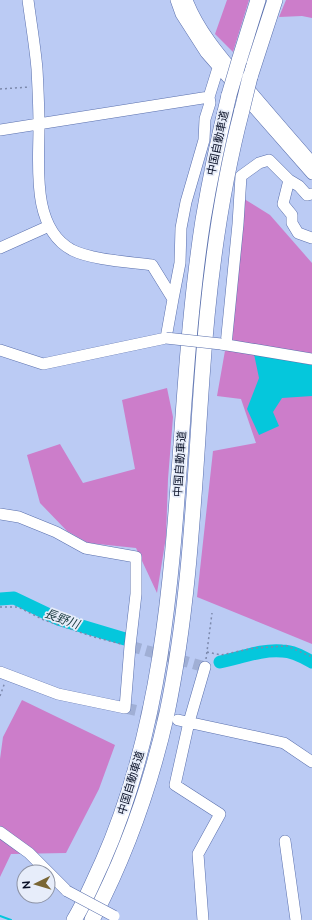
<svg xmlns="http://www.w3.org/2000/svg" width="312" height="920" font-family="Raleway,'Noto Sans JP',sans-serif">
<rect width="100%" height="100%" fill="#bbcbf4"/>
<path fill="#cc7dca" d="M227 0H249L233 52 215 34Z
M286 0H312V18L302 16 279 17Z
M241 197 270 215 312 263V644L197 597 213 451 256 443 241 399 217 396 226 345Z
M167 388 173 417 168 479 166 537 157 593 136 548 88 543 67 531 40 503 27 455 60 444 83 483 135 469 122 400Z
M22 700 115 745 99 789 66 853 11 854 0 877V759L3 737Z"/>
<path fill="#05c7dc" d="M254 354 312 365V396L282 398 273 412 279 426 259 435 247 409 259 378Z"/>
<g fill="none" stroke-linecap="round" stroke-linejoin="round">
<path stroke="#05c7dc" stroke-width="2" d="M0 916 11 920"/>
<path stroke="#05c7dc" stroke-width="13" d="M0 599 14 598 58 619 125 639
M220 662C240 658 262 649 282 651 293 651 303 657 312 662"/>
<path stroke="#a0afd5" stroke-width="11" stroke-dasharray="11 5.5" stroke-linecap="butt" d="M130 646 205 667
M125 708 173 719"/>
<g stroke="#5a70ad" stroke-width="12">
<path id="minor" d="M176 0 181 14 206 53 312 174
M187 0C199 31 221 56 242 81 265 108 288 135 312 162
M0 130 209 97 218 68
M289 180 283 204 292 215V223L298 233 312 238
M0 248 49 226
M173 299 180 263 181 228 186 202 204 140 205 119 210 103 209 97
M221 344 312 359
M226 345 238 224 241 176 259 163 269 160 289 180 299 186 307 195 312 194
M0 350 43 364 166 338 173 299 152 265C130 262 92 260 72 250 31 228 39 165 39 127 39 108 38 88 37 69 35 46 31 23 28 0
M0 514 19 517 56 532 85 548 136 557V594L130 646 125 708 58 694 0 672
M178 720 284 743 312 762
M0 832 29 853 48 872
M285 841 296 920
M48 872 67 891
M203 920 198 854 220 814 175 785 189 722 205 667"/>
</g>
<g stroke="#5a70ad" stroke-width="16">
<path id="highway" d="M239 61 258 0
M250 77 275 0
M74 920C85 902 93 882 102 863 170 710 173 541 186 376 190 324 195 271 203 220 210 178 219 136 229 95
M92 920C126 855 151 785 167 713 190 603 194 490 202 378 208 288 219 198 242 110"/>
</g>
<path stroke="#7c89ac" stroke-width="1.5" stroke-dasharray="2 3" stroke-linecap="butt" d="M0 89 30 87
M0 607H18L44 620 94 637 121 644
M207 652 221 655 254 648 287 646 312 657
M206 659 212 613
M0 696 5 682"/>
<use href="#minor" stroke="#fff" stroke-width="11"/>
<use href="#highway" stroke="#fff" stroke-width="15"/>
<g stroke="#5a70ad" stroke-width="12" stroke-linecap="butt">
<path id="minor-bridge" d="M166 338 221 344
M67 891 114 916"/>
</g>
<g stroke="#5a70ad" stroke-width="16" stroke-linecap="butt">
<path id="highway-bridge" d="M229 95 239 61
M242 110 250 77"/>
</g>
<use href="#minor-bridge" stroke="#fff" stroke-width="11"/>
<use href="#highway-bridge" stroke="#fff" stroke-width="15"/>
</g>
<g text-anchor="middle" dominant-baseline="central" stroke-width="3.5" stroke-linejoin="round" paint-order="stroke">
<g font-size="11" fill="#080f26" stroke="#e7edfa">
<text transform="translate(218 143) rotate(-78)">中国自動車道</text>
<text transform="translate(180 464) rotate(-86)">中国自動車道</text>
<text transform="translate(131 783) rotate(-73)">中国自動車道</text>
</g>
<g font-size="12" font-style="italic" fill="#1a3a3f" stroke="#e7edfa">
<text transform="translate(62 619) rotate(20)">長野川</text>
</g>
</g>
<g transform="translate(36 884) rotate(265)"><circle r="19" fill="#e7edfa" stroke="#8e94a5"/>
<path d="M0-3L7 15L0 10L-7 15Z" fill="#796634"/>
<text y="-6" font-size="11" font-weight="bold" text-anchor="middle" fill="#080f26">N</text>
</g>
</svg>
